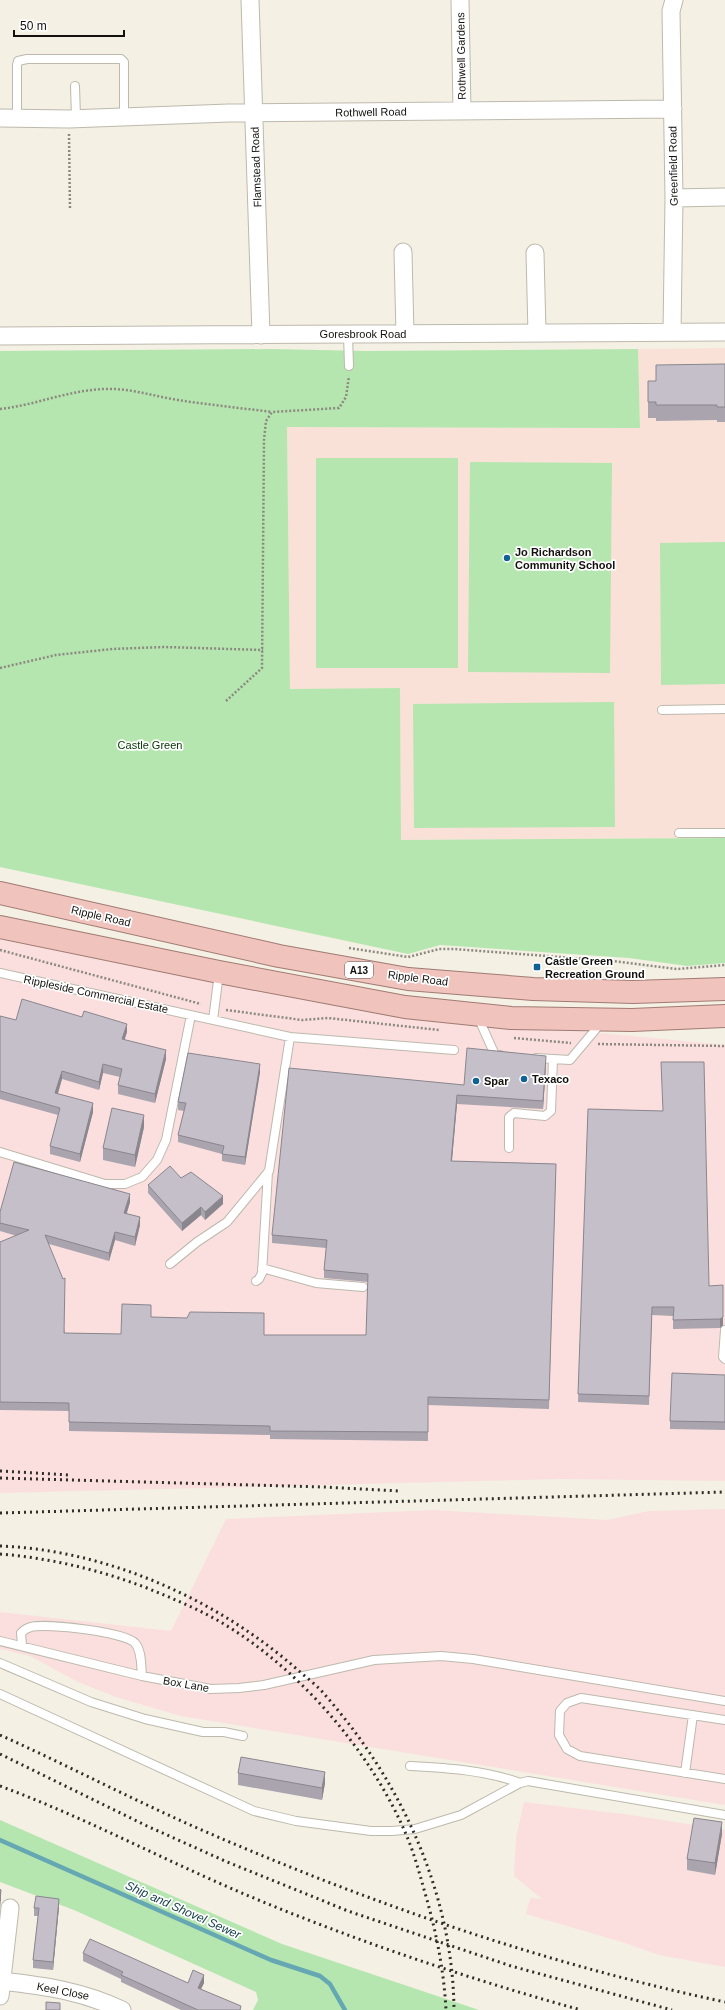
<svg xmlns="http://www.w3.org/2000/svg" width="725" height="2010" font-family="Helvetica,sans-serif">
<rect width="100%" height="100%" fill="#f4f0e4"/>
<path fill="#fadfde" d="M0 934 486 1022 725 1045V1481L563 1479 0 1493Z
M725 1509V1805L181 1716 116 1697 78 1682 30 1656 0 1649V1612L171 1631 226 1519 433 1510 607 1520 649 1511Z
M524 1802 631 1815 725 1830V1967L659 1955 625 1943 526 1914 530 1898 542 1899 514 1876 516 1838Z"/>
<path fill="#f9e1d7" d="M725 348V838L401 840 400 688 290 690 287 427 640 428 638 349Z"/>
<path fill="#b5e6af" d="M271 349 366 351 638 349 640 428 287 427 290 689 400 688 401 840 725 838V963L687 966 629 958 440 945 408 954 0 867V351Z
M316 458H458V668H316Z
M470 462 612 463 610 673 468 672Z
M725 542V684L661 685 660 543Z
M614 702 615 827 414 828 413 704Z
M0 1820 282 1944 479 2010H253L258 2000 256 1992 74 1910 0 1882Z"/>
<g fill="none" stroke-linecap="round" stroke-linejoin="round">
<path stroke="#65a7b3" stroke-width="4.5" d="M0 1840 271 1960 320 1976 330 1984 345 2010"/>
<g stroke="#bdb9ad" stroke-width="10">
<path id="service" d="M75 86 76 118
M17 118V65L18 61 27 59H121L124 62V117
M348 334 349 366
M662 710 725 709
M679 833H725
M0 973 290 1037 454 1050
M478 1017 495 1055H500
M213 1020 219 973
M536 1058 570 1060 601 1023
M509 1148V1117L514 1113 545 1116 551 1111 553 1059
M0 1152 105 1184H125L142 1177 157 1160 166 1140 191 1015
M170 1264 197 1242 227 1222 269 1171 290 1037
M262 1268 316 1283 363 1287
M256 1281 259 1279 262 1273 268 1172
M725 1330 723 1357 725 1359
M0 1641 142 1676 211 1689 239 1688 264 1685 374 1660 441 1656 473 1659 725 1701
M22 1645 21 1633C24 1630 26 1628 31 1627 46 1623 126 1632 135 1643 142 1651 141 1666 142 1676
M0 1663 91 1702 145 1719 203 1732H224L243 1736
M0 1694 254 1811 296 1821 371 1831H392L415 1829 461 1815 520 1783 528 1781 725 1815
M725 1720 581 1698 567 1703 560 1711 559 1735 567 1749 580 1756 725 1779
M410 1766C447 1768 485 1770 520 1783
M685 1773 693 1715"/>
</g>
<g stroke="#bdb9ad" stroke-width="19">
<path id="minor" d="M250 0 261 335
M460 0 462 111
M0 118 69 119 229 113 673 109
M674 198 725 197
M403 252 405 334
M535 253 537 333
M672 332 674 198 671 11 674 0
M0 336 725 332
M2 1981C45 1986 82 1991 122 2010
M0 1996 10 1908"/>
</g>
<g stroke="#a07b74" stroke-width="24">
<path id="trunk" d="M0 893 279 956 408 979 533 989 633 992 725 989
M0 927 219 972 405 1007 511 1018 632 1020 725 1016"/>
</g>
<path stroke="#8c8981" stroke-width="2.5" stroke-dasharray="2 2" stroke-linecap="butt" d="M69 134 70 210
M0 409C36 405 69 390 105 389 130 388 153 396 178 400 209 405 241 408 272 412
M0 668 56 655 112 649 164 647 263 650
M226 701 262 668 264 440 266 421 272 412 339 408 346 397 349 376
M349 948 408 957 439 949H454L613 961 677 969 725 965
M0 950 201 1004
M226 1010 302 1020 328 1018 439 1030
M514 1038 571 1043
M598 1044 725 1046"/>
<use href="#service" stroke="#fff" stroke-width="8"/>
<use href="#minor" stroke="#fff" stroke-width="17"/>
<use href="#trunk" stroke="#f0c3bc" stroke-width="22"/>
<path stroke="#2f2d28" stroke-width="3" stroke-dasharray="2 4" stroke-linecap="butt" d="M0 1471 70 1475
M0 1478 324 1487 399 1491
M0 1513 725 1492
M0 1546C107 1550 219 1600 299 1671 308 1679 318 1686 325 1695 401 1781 453 1894 454 2010
M0 1554C50 1558 100 1570 147 1588 171 1598 194 1607 217 1620 298 1666 373 1753 408 1839 416 1859 421 1879 427 1900 437 1936 444 1972 446 2010
M0 1735C69 1766 135 1801 204 1831 372 1904 546 1964 725 2002
M0 1754 147 1826 225 1861 348 1911 511 1966 672 2010
M0 1786C89 1819 173 1865 261 1901 365 1944 473 1980 581 2010"/>
</g>
<path fill="#a9a4ae" d="M725 364V422H717V420L656 421V418H648V381H656Z
M0 1016 16 1020 127 1032 124 1040 166 1059 155 1103 118 1094V1085L120 1077 103 1073 99 1090 62 1079 58 1094 93 1112 80 1162 50 1154V1146L58 1115 0 1099Z
M546 1064 543 1109 457 1104 452 1161 556 1164 549 1409 428 1405V1441L270 1439V1435L69 1431V1411L0 1410V1242L17 1236 0 1231V1212L130 1202 127 1213 140 1225 135 1246 115 1240 109 1261 49 1244 65 1333 121 1334 151 1317 264 1335H366L368 1282 324 1278V1270L326 1248 272 1243V1235L464 1085Z
M260 1072 245 1165 222 1161V1154L178 1142V1135L184 1111 178 1110V1102Z
M588 1109 709 1286 723 1325 720 1328 673 1329V1316L652 1315 649 1405 578 1402Z
M144 1127 135 1167 103 1160V1148Z
M181 1178 223 1204 205 1220 201 1215 182 1231 148 1193V1185Z
M725 1375V1430L670 1429V1421Z
M238 1773 325 1783 322 1800 238 1785Z
M722 1834 715 1875 687 1870V1859Z
M59 1907 53 1970 33 1968V1960L38 1916H34V1908Z
M83 1953 188 1983H204L201 1989 241 2010H181L121 1982V1979L83 1961Z"/>
<path fill="#8a868d" d="M127 1024V1032L122 1048V1039Z
M166 1050V1059L155 1103V1094Z
M546 1056V1064L543 1109V1101Z
M103 1064V1073L99 1090V1082Z
M260 1064V1072L245 1165V1157Z
M62 1071V1079L55 1102V1093Z
M457 1095V1104L451 1170V1161Z
M93 1103V1112L80 1162V1154Z
M144 1115V1127L135 1167V1155Z
M130 1194V1202L124 1221V1213Z
M223 1196V1204L205 1220V1212Z
M201 1207V1215L182 1231V1223Z
M140 1217V1225L135 1246V1237Z
M115 1232V1240L109 1261V1253Z
M723 1285V1325L720 1328V1319Z
M325 1772V1783L322 1800V1788Z
M722 1822V1834L715 1875V1863Z
M1 1890V1898L0 1909V1901Z
M59 1899V1907L53 1970V1962Z
M204 1975V1983L198 1995V1988Z"/>
<path fill="#c5bfca" stroke="#8a868d" d="M725 364V407H717V405H656V402H648V381H656V365Z
M22 999 82 1017 84 1011 127 1024 122 1039 166 1050 155 1094 118 1085 122 1069 103 1064 99 1082 62 1071 55 1093 93 1103 80 1154 50 1146 60 1108 0 1091V1016L16 1020Z
M467 1048 546 1056 543 1101 457 1095 451 1161 556 1164 549 1400 428 1397V1432L270 1431V1426L69 1422V1403L0 1402V1242L29 1230 0 1223V1212L14 1162 130 1194 124 1213 140 1217 135 1237 115 1232 109 1253 45 1235 63 1279 65 1278 64 1333 121 1334 122 1304 151 1305V1317L187 1318 190 1312 264 1313V1335H366L368 1274 324 1270 327 1240 272 1235 289 1068 464 1085Z
M188 1053 260 1064 245 1157 222 1154 224 1146 178 1135 186 1103 178 1102Z
M661 1062H704L709 1286 723 1285V1317L720 1319 673 1320 674 1307H652L649 1396 578 1394 588 1109 663 1111Z
M112 1108 144 1115 135 1155 103 1148Z
M170 1166 181 1178 191 1172 223 1196 205 1212 201 1207 182 1223 148 1185Z
M672 1373 725 1375V1422L670 1421Z
M241 1757 325 1772 322 1788 238 1773Z
M694 1818 722 1822 715 1863 687 1859Z
M0 1889 1 1890 0 1901Z
M36 1896 59 1899 53 1962 33 1960 39 1908H34Z
M90 1939 188 1983 193 1970 204 1975 198 1988 241 2006 240 2010H198L121 1975 123 1972 83 1953Z
M46 2002 60 2003V2010H46Z"/>
<g fill="#106294" stroke="#fff" stroke-width="1.5">
<circle cx="507" cy="558" r="4"/>
<rect x="533" y="963" width="8" height="8" rx="2"/>
<circle cx="524" cy="1079" r="4"/>
<circle cx="476" cy="1081" r="4"/>
</g>
<g text-anchor="middle" dominant-baseline="central" stroke-width="3.5" stroke-linejoin="round" paint-order="stroke">
<rect fill="#fff" stroke="#595856" stroke-width="1" x="345" y="962" width="28" height="16" rx="3"/>
<g font-size="10" font-weight="bold" fill="#12110d">
<text x="359" y="970">A13</text>
</g>
<g font-size="11" fill="#12110d" stroke="#fff">
<text transform="translate(461 56) rotate(-91)">Rothwell Gardens</text>
<text transform="translate(371 112) rotate(-1)">Rothwell Road</text>
<text transform="translate(673 166) rotate(-91)">Greenfield Road</text>
<text transform="translate(256 167) rotate(-92)">Flamstead Road</text>
<text x="363" y="334">Goresbrook Road</text>
<text transform="translate(101 916) rotate(13)">Ripple Road</text>
<text transform="translate(418 978) rotate(7)">Ripple Road</text>
<text transform="translate(96 994) rotate(12)">Rippleside Commercial Estate</text>
<text transform="translate(186 1684) rotate(10)">Box Lane</text>
<text transform="translate(63 1991) rotate(11)">Keel Close</text>
</g>
<g font-size="11" font-weight="bold" fill="#12110d" stroke="#fff" text-anchor="start">
<text x="515" y="552">Jo Richardson<tspan x="515" dy="13">Community School</tspan></text>
<text x="545" y="961">Castle Green<tspan x="545" dy="13">Recreation Ground</tspan></text>
<text x="532" y="1079">Texaco</text>
<text x="484" y="1081">Spar</text>
</g>
<g font-size="11" fill="#023700" stroke="#fff">
<text x="150" y="745">Castle Green</text>
</g>
<g font-size="12" font-style="italic" fill="#123e46" stroke="#fff">
<text transform="translate(183 1910) rotate(24)">Ship and Shovel Sewer</text>
</g>
</g>
<path d="M14 30v6h110v-6" fill="none" stroke="#12110d" stroke-width="2"/>
<text x="20" y="30" font-size="12" fill="#12110d" stroke="#ffffff" stroke-width="3" paint-order="stroke">50 m</text>
</svg>
